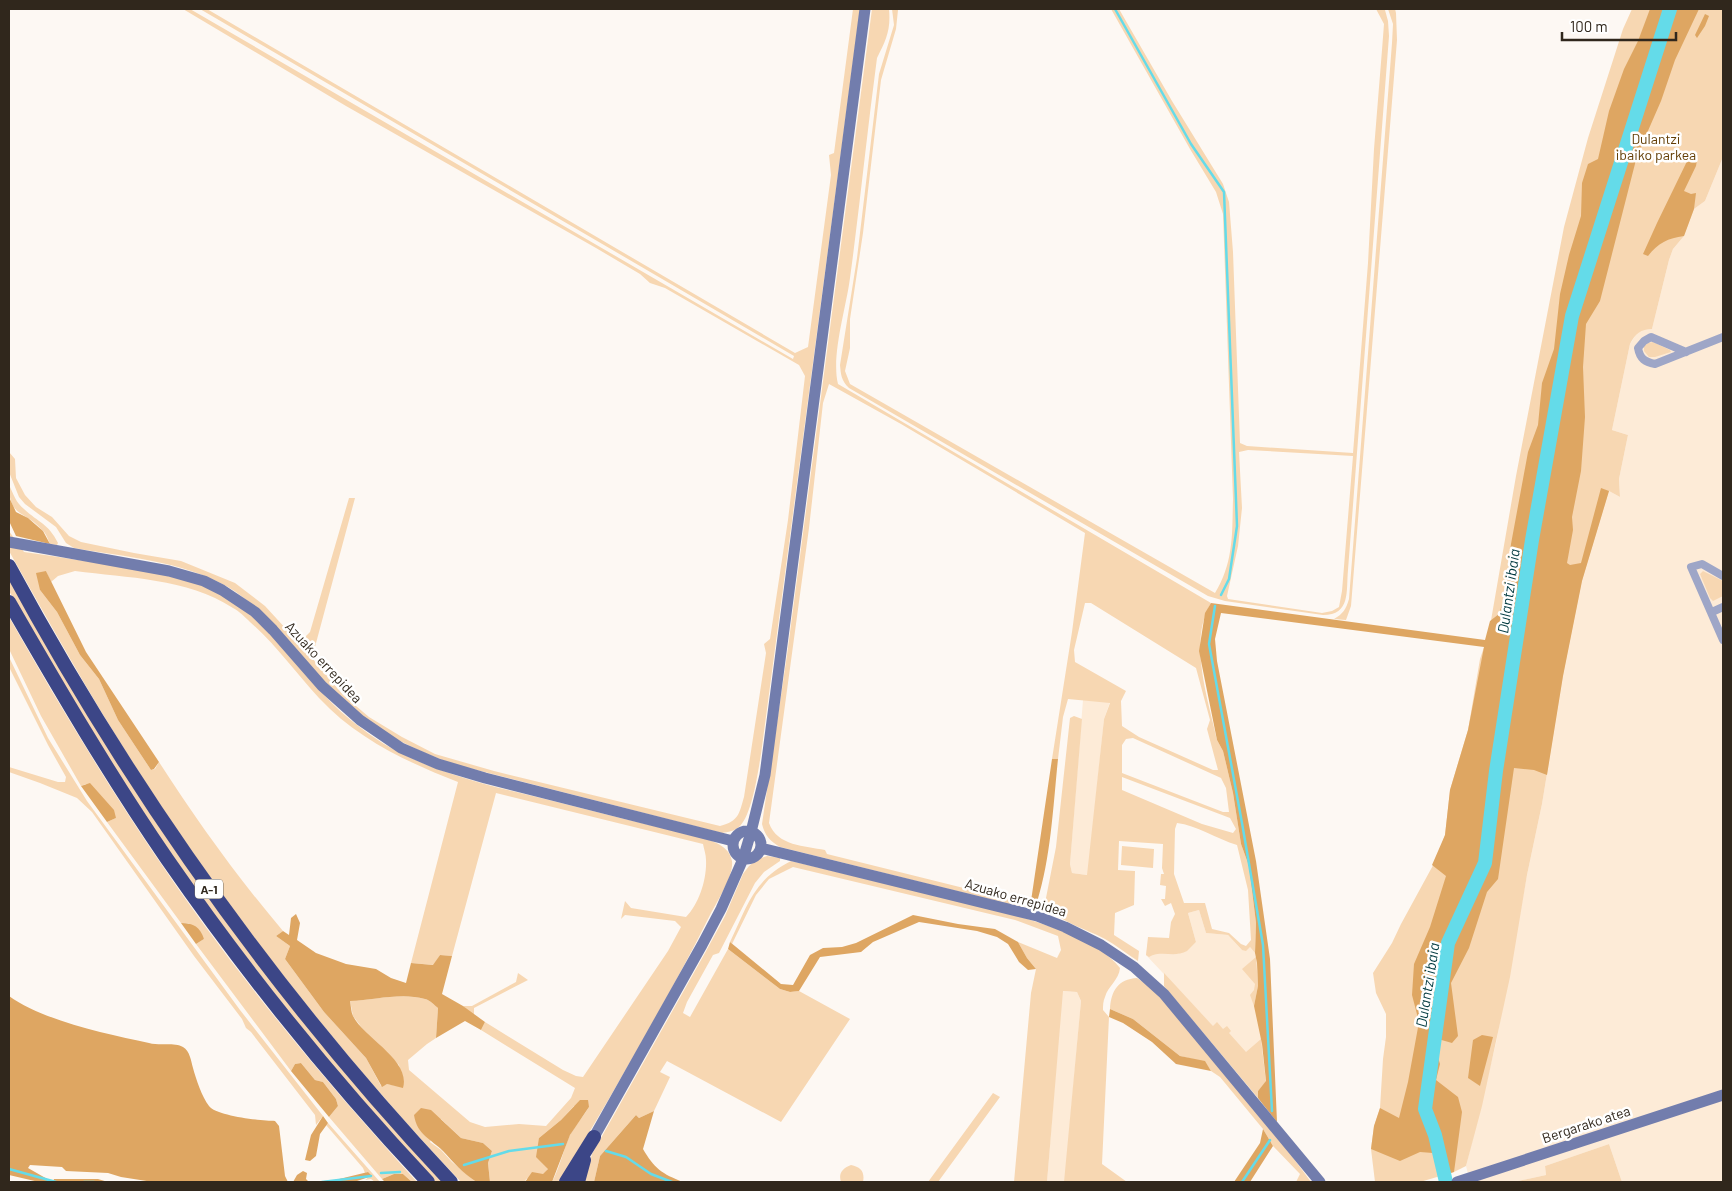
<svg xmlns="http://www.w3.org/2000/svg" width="1732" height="1191" font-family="Barlow,sans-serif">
<rect width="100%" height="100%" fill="#fdf8f3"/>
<path fill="#fdebd7" d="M1723 157V1182H1622L1609 1144 1545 1166 1546 1175 1513 1182H1470L1466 1166 1496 1043 1527 875 1542 804 1563 676 1582 581 1609 491 1620 497 1619 479 1628 435 1612 430 1630 344 1637 333 1643 329H1652L1669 260 1673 249 1684 236 1694 209 1705 201Z
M1083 700 1110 702 1104 719 1088 875 1072 873 1070 864Z
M1199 910 1206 933 1228 935 1242 950 1250 947 1255 953 1257 963 1262 1044V1085L1210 1023 1146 955 1148 943 1177 954 1186 951 1196 942 1188 913Z
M1062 991 1077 992 1081 1001 1065 1180 1064 1182H1047Z"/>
<path fill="#f7d7b2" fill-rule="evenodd" d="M183 9H190L793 359 794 356 200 9H207L795 353 808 347 831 175 829 155 834 153 853 9H860L761 754C758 772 752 814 740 826 735 831 728 832 722 833L453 764C434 757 415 749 398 740 371 725 347 704 326 683 295 654 264 608 228 587 182 561 126 557 74 548L66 543 56 527 25 504 19 497 9 472V452L15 459 16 478 25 495 36 507 52 517 69 536 81 542 134 553 181 561 235 583 265 606 299 643 310 632 349 498H355L312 658 343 695 369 717 402 737 435 754 494 771 720 826C739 821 739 814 744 797L766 653 764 644 770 639 788 520 805 376 799 365 665 288 650 283 640 274 596 248 346 106Z
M872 9H889C891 30 886 40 877 58 867 132 860 205 850 278 846 309 831 355 838 384L1211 603C1188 641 1208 699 1217 740L1223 751 1233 793 1241 844 1249 866 1256 923 1255 953 1250 947 1246 951 1242 950 1228 935 1206 933 1199 910 1188 913 1196 942C1193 945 1190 948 1187 951 1175 958 1161 950 1149 957L1146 955 1148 937 1169 938 1171 922 1175 914 1171 903 1165 906 1161 899H1165L1166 886 1160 885 1161 874H1164L1162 868 1163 844 1119 841 1118 870 1135 871 1134 905 1115 913 1114 935 1139 951 1138 961C1127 954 1116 945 1105 939 1085 928 1057 922 1045 903L1056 847 1070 718 1074 716 1082 719 1070 864 1072 873 1087 875 1104 719 1110 703 1068 699 1063 717 1058 759H1052L1072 632 1085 533 901 424 829 384 823 403 809 528 769 823C777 846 805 846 825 850L827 854 1020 902 1031 901 1037 902 1033 905 1021 907 780 847C770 841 765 836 762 824L787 655ZM1085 603H1091L1196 668 1210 720 1207 729 1218 770H1213L1139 737 1122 726 1121 701 1126 691 1075 662 1074 650ZM1133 738 1221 778 1226 788 1229 812H1223L1122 773V745L1126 739ZM1122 777 1230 818 1236 829 1233 833 1202 824 1122 790ZM1177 823C1196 825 1217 839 1237 845L1248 890 1251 940 1246 946 1241 944 1229 933 1212 929 1205 903H1184L1174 874 1175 829Z
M892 9 898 10 896 29 881 80 863 233 850 319V348L845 371 850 384 1215 593C1234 562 1232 533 1233 499L1223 214 1216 192 1190 149 1111 9H1119L1172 101 1223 184 1229 202 1233 252 1240 443 1247 446 1353 453 1368 263 1374 149 1382 50 1384 24 1376 9 1385 10 1388 21 1389 36 1348 570C1346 591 1351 615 1323 615L1225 601 1208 596 849 388C841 380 841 375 840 365L857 258 879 74 894 25ZM1248 450 1353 456 1342 591 1339 607 1332 611 1322 613 1228 599 1227 596 1238 546 1242 508 1239 452Z
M1388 9H1395L1396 13 1397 40 1351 606 1346 620 1334 619C1343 614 1346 609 1349 599L1392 43 1393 24Z
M1632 9H1723V157L1705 201 1694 209 1684 236 1673 249 1669 260 1652 329C1641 329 1635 334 1630 344L1612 430 1628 435 1619 479 1620 497 1609 491 1582 581 1563 676 1542 804 1527 875 1510 977 1482 1106 1466 1166 1454 1172 1420 1182H1375L1371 1149 1374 1126 1380 1108 1383 1059 1386 1037V1014L1376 993 1373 973 1392 943 1401 924 1437 858 1445 835 1450 790 1468 730 1480 659 1489 632 1516 476 1564 227 1588 138 1623 29Z
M1653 342 1670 350 1671 352 1655 357H1649L1644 351V346L1648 343Z
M9 485C13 493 16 503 24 509 39 523 48 523 58 543L57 545 50 544C48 539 46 533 42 530 25 510 9 518 9 485Z
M9 531 24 552C57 557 89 561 122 567 164 574 208 580 242 608 275 634 299 669 328 699 344 716 364 731 384 744 434 773 490 786 545 799 597 812 648 825 700 837 712 841 729 845 732 861 734 876 716 903 709 917 664 1007 611 1095 560 1182H552C559 1169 563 1152 569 1137 574 1127 583 1117 589 1107L574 1106 561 1120 539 1138 548 1169 544 1174 526 1179 525 1182H490L488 1163 492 1151 483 1143 461 1138 441 1119 430 1142 441 1150 452 1162 476 1182H461C351 1066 252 942 163 809 107 726 58 638 9 551ZM46 571 51 582 58 576 75 571C127 578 187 578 233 608 239 611 245 617 250 622 276 645 296 673 319 698 357 739 407 762 458 782L411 963 434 965 440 955 452 956 496 793 703 844C704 849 706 855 706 860 707 879 699 904 686 917L631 908 625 901 621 919 625 915 675 921 681 927 668 951 583 1077 576 1076 563 1070 485 1022 481 1030 575 1088 571 1098 546 1126 519 1124 485 1127 470 1122 409 1070 408 1060 427 1044 436 1038 438 1008C434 1005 430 1000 425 999 400 992 375 1000 350 1001L353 1016 368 1036 399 1065 403 1087 387 1084 381 1086 366 1058 324 1012 285 959 290 946 276 936 283 931C238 878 197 821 159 762L155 769 151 770 118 720 99 679 80 655 57 612 40 590Z
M1703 571 1723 581V596L1713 601 1710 598 1700 574Z
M9 576 154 819 444 1182H435L327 1061 217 919 172 856 127 788 54 669 9 591Z
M9 617C55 698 103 778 155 855 233 971 323 1079 417 1182H412L403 1174H394L382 1179 329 1117 338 1106 336 1099 323 1082 315 1080 301 1063 295 1064 291 1071 196 944 204 939 189 923H181L107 822 116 818 86 784 81 786 41 716 9 649Z
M9 657 48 738 87 801 240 1010 323 1116 316 1125 315 1115 251 1032 246 1028 242 1019 194 956 92 812 77 798 40 783 9 772V767L58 782H65L66 777 48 745 9 667Z
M1122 846 1154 849 1153 868 1121 865Z
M767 856 780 858V861L764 872 755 883 719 953 713 955 687 1002 683 1013 690 1017 728 949 780 989 790 992 799 991 850 1019 781 1122 667 1061 660 1072 670 1077 654 1111 639 1118 636 1115 600 1156 594 1182H584L592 1154 705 953 725 916 743 874 749 866 756 860Z
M791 861 1004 912C1038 922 1098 939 1120 968 1119 980 1108 986 1105 997 1103 1001 1103 1006 1103 1010L1109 1017 1102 1164 1127 1182H1064L1081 1001 1077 992 1063 991 1047 1182H1014L1031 993 1036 969 1027 958 1018 942 1057 958 1061 950 1058 936 1015 920 793 867 769 879 756 895 732 944 730 942C747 907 753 880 791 861Z
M1256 957 1258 986 1254 1006 1250 995 1254 990 1255 984 1242 969Z
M518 973 528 980 474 1008V1016L463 1006H472L516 982Z
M1164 973 1213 1026 1217 1022 1223 1029 1227 1026 1231 1031 1229 1033 1246 1052 1261 1039 1266 1082 1258 1091V1098L1164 986Z
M1137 978C1161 993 1178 1018 1196 1039 1235 1085 1276 1133 1311 1182H1296L1300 1174 1273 1146 1263 1129 1220 1077 1211 1071 1205 1062 1180 1056 1133 1019 1110 1009C1111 991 1118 979 1137 978Z
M993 1093 1000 1097 938 1182H928Z
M328 1123 380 1182H375L371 1179 365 1180 369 1177 368 1172 365 1173 363 1168 326 1125Z
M1609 1144 1622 1182H1513L1546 1175 1545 1166Z
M851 1165C861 1167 865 1172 863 1182H841C838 1173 843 1168 851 1165Z"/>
<path fill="#dea662" d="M1650 9H1699L1675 60 1661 101 1637 156 1600 301 1586 324 1583 367 1585 417 1581 471 1572 517 1573 530 1567 563 1570 565 1581 563 1601 488 1609 491 1582 581 1563 676 1547 775 1534 770 1514 768 1498 879 1487 892 1469 948 1451 983 1458 1036 1452 1043 1438 1039 1435 1048 1440 1064 1436 1080 1458 1097 1462 1112 1454 1172 1441 1176 1433 1153 1420 1152 1400 1161 1371 1149 1374 1126 1380 1108 1399 1118 1408 1082 1419 1022 1412 995 1414 964 1430 927 1446 876 1432 865 1445 835 1450 790 1468 730 1484 647 1221 613 1215 639 1217 661 1256 861 1270 959 1277 1122 1258 1098V1091L1266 1081 1262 1044 1254 1006 1258 986 1257 963 1255 953 1256 923 1249 866 1241 844 1233 793 1223 751 1217 740 1199 651 1205 613 1211 603 1485 640 1490 621 1499 614 1505 595 1511 544 1528 452 1538 425 1542 383 1554 349 1560 294 1569 255 1581 216 1582 183 1588 164 1598 159 1609 111 1624 69 1638 41Z
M1705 14 1709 16 1705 26 1697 38 1695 35Z
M1692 151 1698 154 1696 166 1684 191 1691 194 1696 193 1694 209 1684 236C1668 238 1658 243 1648 256L1643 254 1657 223Z
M9 497 16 512 28 518 43 531 50 544 16 536 9 521Z
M46 571 86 652 159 762 154 769 151 770 118 720 99 679 80 655 57 612 40 590 36 573Z
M1052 759H1058C1053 807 1051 857 1037 902L1031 901Z
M90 783 114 810 116 818 107 822 81 786Z
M296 914 300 923 297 940 316 953 346 964 376 969 391 978 406 983 411 963 433 965 440 955 452 956 442 994 463 1006 485 1022 481 1030 465 1021 436 1038 438 1008C434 1005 430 1000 425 999 401 992 375 1000 350 1001 351 1006 351 1012 353 1016 365 1039 411 1060 403 1088L387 1084 382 1087 366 1058 324 1012 285 959 290 946 276 936 283 931 289 935 291 918Z
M913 915 958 924 995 929 1018 942 1027 958 1036 969 1028 970 1019 962 1008 944 997 937 977 931 919 922 873 942 861 952 820 957 799 991 790 992 780 989 728 949 730 942 781 984 793 985 810 955 823 948 842 947 856 943Z
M181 923C194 923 200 927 204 939L196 944Z
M9 996C44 1021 107 1034 149 1043 159 1046 175 1042 183 1047 190 1051 191 1061 193 1068 196 1079 202 1097 209 1106 216 1116 262 1121 275 1121L279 1126 285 1176 288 1182H153L121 1177 108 1173 66 1171 62 1167 30 1165 28 1168 49 1180 48 1182H39L9 1175Z
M1110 1009 1133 1019 1180 1056 1205 1061 1211 1071 1176 1064 1152 1042 1123 1023 1109 1017Z
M1482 1035 1493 1037 1480 1086 1468 1078 1473 1040Z
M301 1063 315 1080 323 1082 336 1099 338 1106 329 1117 291 1071 295 1064Z
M580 1100H588L589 1107 570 1135 552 1182H525L532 1172 543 1174 548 1169 536 1157 539 1138 561 1120Z
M421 1108 431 1110 461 1138 483 1143 492 1151 488 1163 490 1182C486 1182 479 1183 475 1181 463 1173 453 1162 443 1151 431 1139 417 1135 414 1115Z
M654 1111 643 1149C654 1168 662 1174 683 1182H594L600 1156 636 1115 639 1118Z
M323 1116 328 1123 320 1134 316 1156 310 1161 305 1160 311 1135Z
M1263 1129 1273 1146 1250 1182H1234L1260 1143Z
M303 1171 307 1173 306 1179 309 1182H290H293L297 1175Z
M368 1172 371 1175 369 1177 354 1182H312L335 1180Z
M394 1174H403L412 1182H385L382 1179Z
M54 1179H98L108 1182H53Z"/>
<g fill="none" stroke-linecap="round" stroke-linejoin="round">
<path stroke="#64dbe9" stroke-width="2.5" d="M1115 9 1191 144 1224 192 1237 526 1229 579 1221 595
M1215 606 1209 644 1242 823 1263 945 1272 1111
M606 1151 626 1157 651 1174 672 1182
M464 1165 509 1151 563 1144
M9 1169 56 1182
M381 1173 400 1172
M84 1182H94
M322 1182 371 1176
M1242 1182 1270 1140"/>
<path stroke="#64dbe9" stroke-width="14" d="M1446 1182 1435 1135 1425 1109 1448 943 1485 863 1496 771 1532 540 1572 316 1670 9"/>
<path stroke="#9ea6c7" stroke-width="8" d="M1686 352 1651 337 1644 341 1638 348C1640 359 1645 362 1655 364L1723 337
M1723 576 1702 564 1691 567 1723 640
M1712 612 1723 607"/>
<path stroke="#727dad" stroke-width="11" d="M9 542 169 571 204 581 222 590 255 612 273 630 322 686 360 720 401 748 438 764 485 778 733 841
M733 845a14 14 0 1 1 28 0a14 14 0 1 1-28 0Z
M761 848 1037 916 1065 927 1101 945 1134 967 1164 994 1320 1182
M594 1137 702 945 721 909 743 859 751 832 765 775 865 9
M1457 1182 1723 1095"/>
<path stroke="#3c4687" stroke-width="14" d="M9 566C130 790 277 997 451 1182
M9 602C59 689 110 776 167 859 246 973 333 1081 428 1182
M566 1182 594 1137
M578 1182 584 1160"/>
</g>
<g text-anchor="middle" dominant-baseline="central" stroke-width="5" stroke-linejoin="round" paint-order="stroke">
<rect fill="#fff" stroke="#6e6860" stroke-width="1" x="195" y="879.5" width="28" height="19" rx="4"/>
<g font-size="12" font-weight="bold" fill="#30271c">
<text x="209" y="889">A-1</text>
</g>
<g font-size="14" fill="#633e05" stroke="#fff">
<text x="1656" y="138">Dulantzi<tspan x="1656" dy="16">ibaiko parkea</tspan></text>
</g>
<g font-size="14" fill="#30271c" stroke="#fff">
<text transform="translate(324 662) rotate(47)">Azuako errepidea</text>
<text transform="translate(1016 897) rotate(16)">Azuako errepidea</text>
<text transform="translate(1586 1124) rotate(-18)">Bergarako atea</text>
</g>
<g font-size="15" font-style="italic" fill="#00393f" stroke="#fff">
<text transform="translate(1508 591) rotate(-82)">Dulantzi ibaia</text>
<text transform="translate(1427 985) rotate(-81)">Dulantzi ibaia</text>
</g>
</g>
<rect width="1732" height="1191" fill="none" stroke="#30271c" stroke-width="20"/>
<path d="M1562 32v8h114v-8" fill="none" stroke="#30271c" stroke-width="2.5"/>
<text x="1570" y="32" font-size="15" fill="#30271c" stroke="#ffffff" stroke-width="4" paint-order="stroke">100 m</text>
</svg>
